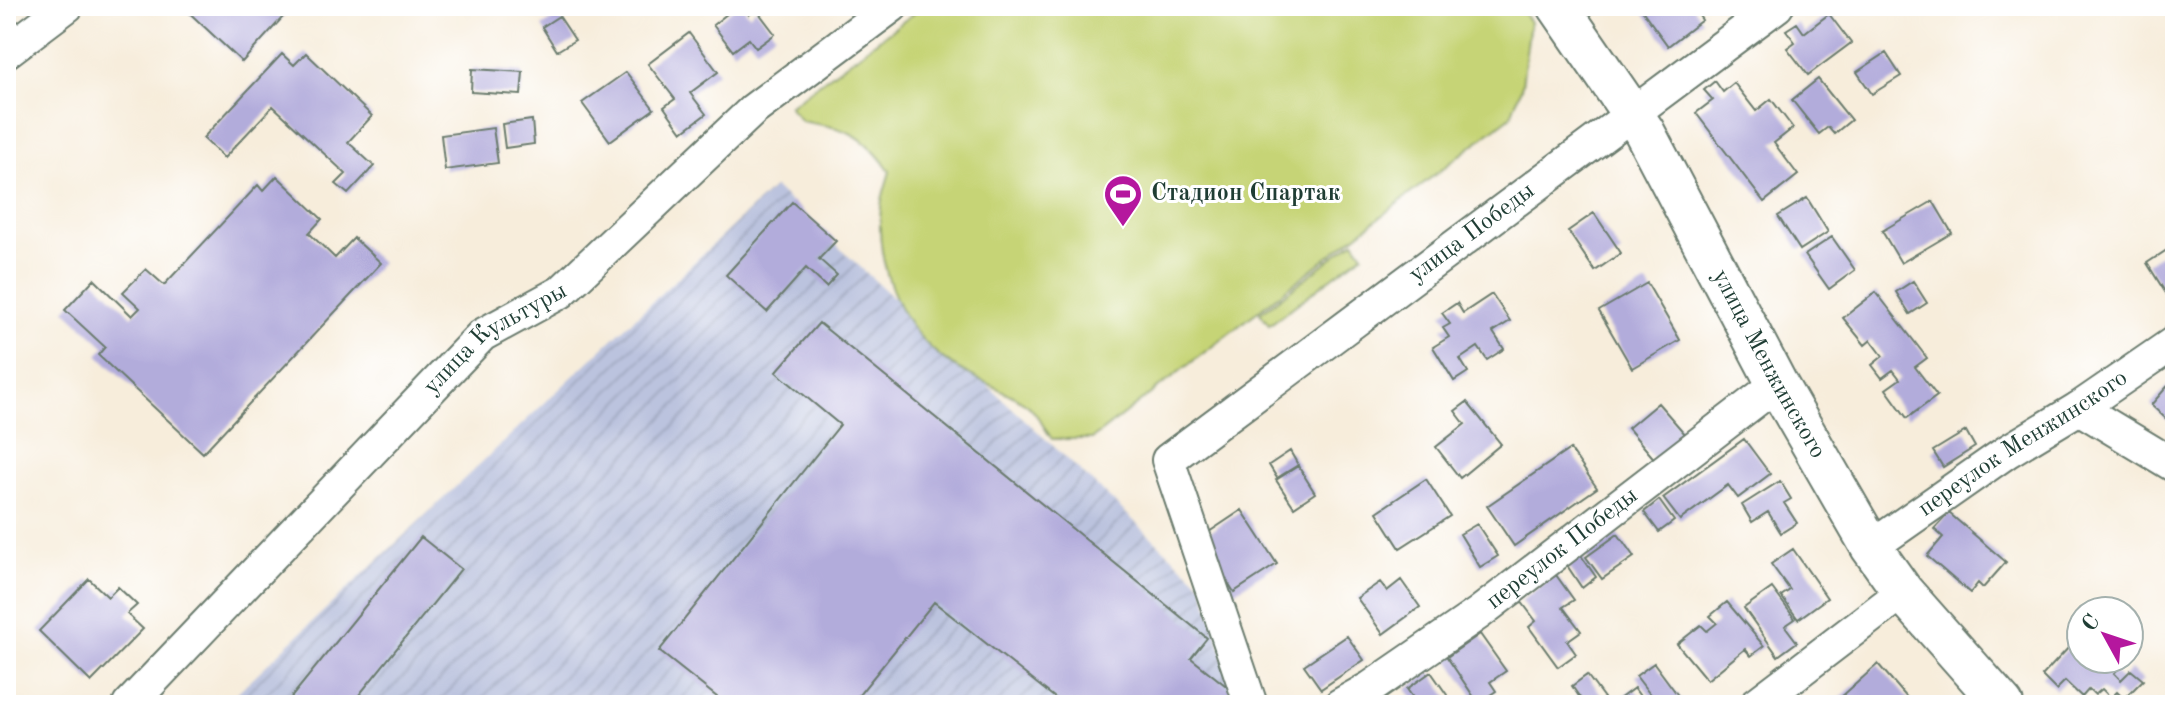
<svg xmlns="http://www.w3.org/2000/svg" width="2181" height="711" font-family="'Old Standard TT',serif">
<defs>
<pattern id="industrial-furrows" width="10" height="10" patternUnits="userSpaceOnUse" patternTransform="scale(2)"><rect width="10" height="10" fill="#bbc3de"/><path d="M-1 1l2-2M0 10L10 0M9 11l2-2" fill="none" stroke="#a0a8bf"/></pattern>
</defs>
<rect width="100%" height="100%" fill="#fff"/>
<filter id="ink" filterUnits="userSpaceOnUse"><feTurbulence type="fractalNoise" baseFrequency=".0125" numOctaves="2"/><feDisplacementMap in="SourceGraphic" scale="16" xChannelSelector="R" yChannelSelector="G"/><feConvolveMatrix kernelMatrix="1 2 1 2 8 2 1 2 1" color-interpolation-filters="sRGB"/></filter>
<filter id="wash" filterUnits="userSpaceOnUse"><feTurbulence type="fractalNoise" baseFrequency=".006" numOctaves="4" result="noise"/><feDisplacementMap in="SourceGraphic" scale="32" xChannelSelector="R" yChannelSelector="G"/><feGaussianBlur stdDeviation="1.8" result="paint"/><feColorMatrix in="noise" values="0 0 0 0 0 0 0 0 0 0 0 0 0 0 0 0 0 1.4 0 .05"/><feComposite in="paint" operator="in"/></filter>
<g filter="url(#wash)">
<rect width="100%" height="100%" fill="#f7eddb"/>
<path fill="url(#industrial-furrows)" d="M774 187 1202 584 1238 705H224Z"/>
<path fill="#c6d476" stroke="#728855" stroke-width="2" d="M924 6H1518L1530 22 1522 85 1511 116 1092 439H1052C1044 428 1036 411 1026 404 999 386 966 377 940 356 897 322 875 261 881 207 882 195 887 183 890 171 861 131 847 129 801 121L789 106Z
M1354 241 1363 254 1269 325 1260 313Z"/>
<g id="blocks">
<path fill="#b2acdb" d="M182 6H293L242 62Z
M737 6H742L749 15 756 9 775 34 756 48 749 39 733 51 713 25Z
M1639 6H1692L1702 20 1668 46Z
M1829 14 1851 43 1808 75 1787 48 1795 42 1786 30 1797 23 1804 33Z
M559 16 575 40 557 51 542 27Z
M689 33 718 72 690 93 706 114 682 132 664 107 675 99 648 64Z
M306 53 372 116 348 142 374 166 348 194 336 184 346 174 273 106 224 158 203 138 282 54 294 65Z
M1886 53 1901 76 1872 94 1857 72Z
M472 69 523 72 521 95 471 92Z
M626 72 654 109 610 141 582 103Z
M1818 79 1851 120 1834 134 1828 127 1819 134 1792 100Z
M1715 81 1723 92 1734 83 1756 111 1771 99 1793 128 1774 143 1798 175 1764 202 1696 113 1713 100 1704 90Z
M532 120 534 144 505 148 502 124Z
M493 128 498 163 445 170 441 135Z
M277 176 322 219 309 233 335 258 354 238 381 263 203 453 98 355 105 347 65 310 94 279 132 316 140 308 123 292 146 269 164 285 258 185 263 191Z
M1807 198 1828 232 1800 250 1778 216Z
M1933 201 1952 233 1901 263 1882 231Z
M792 202 836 241 819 259 837 275 826 287 806 268 767 312 726 275Z
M1594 213 1621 253 1595 271 1568 231Z
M1832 237 1855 270 1829 289 1805 255Z
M2170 248 2175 256V301L2172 303 2147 263Z
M1913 281 1927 303 1910 314 1896 292Z
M1647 283 1680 340 1632 368 1599 311Z
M1876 292 1927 358 1915 367 1937 396 1907 418 1886 389 1900 379 1893 370 1882 378 1872 365 1883 356 1871 340 1865 345 1843 318Z
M1492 294 1510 321 1493 332 1504 349 1487 360 1478 347 1460 359 1468 372 1454 381 1433 347 1449 337 1443 328 1450 324 1442 313 1457 303 1463 313Z
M819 323 1207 638 1191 658 1235 693 1229 701 1235 705H1064L934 602 851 705H727L659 651 840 425 776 372Z
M2171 382 2175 385V427L2151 405Z
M1467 402 1501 444 1460 478 1436 447 1465 424 1455 411Z
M1658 403 1686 435 1656 461 1628 428Z
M1966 431 1975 447 1943 467 1933 451Z
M1744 439 1770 474 1738 498 1728 485 1680 520 1663 498Z
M1570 449 1597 488 1514 546 1487 506Z
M1290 451 1298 465 1277 478 1269 465Z
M1298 466 1315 493 1294 507 1276 480Z
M1426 479 1450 516 1400 548 1377 512Z
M1780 481 1791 499 1784 503 1797 523 1781 533 1768 512 1752 522 1742 505Z
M1659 500 1674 521 1659 532 1644 512Z
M1242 510 1277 564 1234 592 1200 538Z
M1949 513 2006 562 1983 588 1978 583 1970 593 1927 556 1943 537 1934 529Z
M1477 524 1498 556 1480 567 1460 534Z
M1618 534 1634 557 1602 579 1586 557Z
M421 537 461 569 351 705H285Z
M1793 549 1827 598 1798 619 1781 596 1790 590 1771 564Z
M1580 554 1596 577 1582 588 1566 564Z
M1556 575 1574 600 1563 607 1581 631 1567 641 1576 654 1558 667 1529 627 1536 621 1521 601Z
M89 579 108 597 118 587 137 605 127 614 143 629 91 682 39 631Z
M1401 580 1420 607 1383 634 1357 598 1380 582 1387 591Z
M1772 588 1795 619 1785 626 1797 642 1778 656 1744 608Z
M1727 602 1764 646 1751 656 1745 649 1707 680 1677 644 1701 625 1707 631 1717 623 1710 616Z
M1480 634 1506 671 1490 682 1496 691 1478 703 1447 657Z
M1347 636 1364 660 1321 689 1304 665Z
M2071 645 2076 650 2081 645V659H2101L2106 664 2111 659H2122L2125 662 2114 673 2121 680 2131 670 2143 680 2124 699 2117 692 2111 698 2102 689 2095 695 2089 689 2082 697 2065 681 2056 690 2042 676Z
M1654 663 1685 705H1611L1634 688 1645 703 1652 697 1636 676Z
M1878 664 1909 700 1903 705H1872L1868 700 1862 705H1846L1840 698Z
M1431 672 1454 705H1418L1407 689Z
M1587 675 1604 698 1595 705H1585L1572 686Z"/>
</g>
</g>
<g filter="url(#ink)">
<use href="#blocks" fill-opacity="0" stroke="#6b7b6e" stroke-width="2"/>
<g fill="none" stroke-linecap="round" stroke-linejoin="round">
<g stroke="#6b7b6e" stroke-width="36">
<g id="minor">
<path d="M6 52 67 6"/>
<path d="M2079 408 2175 466"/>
<path id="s1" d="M1871 547 2008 451 2079 408 2175 342"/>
<path id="s2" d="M129 705 482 335 561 292 753 110 892 6"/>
<path id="s3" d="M1251 705 1168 460 1777 6"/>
<path id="s4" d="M1340 705 1370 688 1479 613 1777 384"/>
<path d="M1755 705 1903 592"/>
</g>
</g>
<g stroke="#6b7b6e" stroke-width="44">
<g id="tertiary">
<path id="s5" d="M1558 6 1644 131 1777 384 1871 547 1903 592 2003 705"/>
</g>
</g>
<use href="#minor" stroke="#fff" stroke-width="32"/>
<use href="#tertiary" stroke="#fff" stroke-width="40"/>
</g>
</g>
<defs>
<g id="stadium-pin" transform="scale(2)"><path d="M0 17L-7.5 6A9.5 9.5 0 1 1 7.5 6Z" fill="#b5179e" stroke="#fff"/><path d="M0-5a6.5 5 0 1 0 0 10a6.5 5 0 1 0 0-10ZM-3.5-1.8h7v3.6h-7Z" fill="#fff"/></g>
</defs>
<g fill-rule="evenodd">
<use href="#stadium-pin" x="1123" y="194"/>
</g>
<g text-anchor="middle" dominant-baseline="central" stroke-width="6" stroke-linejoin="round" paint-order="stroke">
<g font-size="24" font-weight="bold" fill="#1f3d34" stroke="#fff" text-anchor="start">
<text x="1151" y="194">Стадион Спартак</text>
</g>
<g font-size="24" fill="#1f3d34" stroke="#fff">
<text stroke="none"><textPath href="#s3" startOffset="638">улица Победы</textPath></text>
<text stroke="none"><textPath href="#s2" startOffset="520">улица Культуры</textPath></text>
<text stroke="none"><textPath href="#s5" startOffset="416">улица Менжинского</textPath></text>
<text stroke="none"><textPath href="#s1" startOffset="184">переулок Менжинского</textPath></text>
<text stroke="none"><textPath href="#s4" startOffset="272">переулок Победы</textPath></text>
</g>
</g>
<rect width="2181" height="711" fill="none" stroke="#fff" stroke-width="32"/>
<g transform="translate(2105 635) rotate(310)"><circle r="38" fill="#ffffff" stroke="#a5b1ae" stroke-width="2"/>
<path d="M0-6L14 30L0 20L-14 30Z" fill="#b5179e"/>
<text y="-12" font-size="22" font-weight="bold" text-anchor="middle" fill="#1f3d34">С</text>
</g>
</svg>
